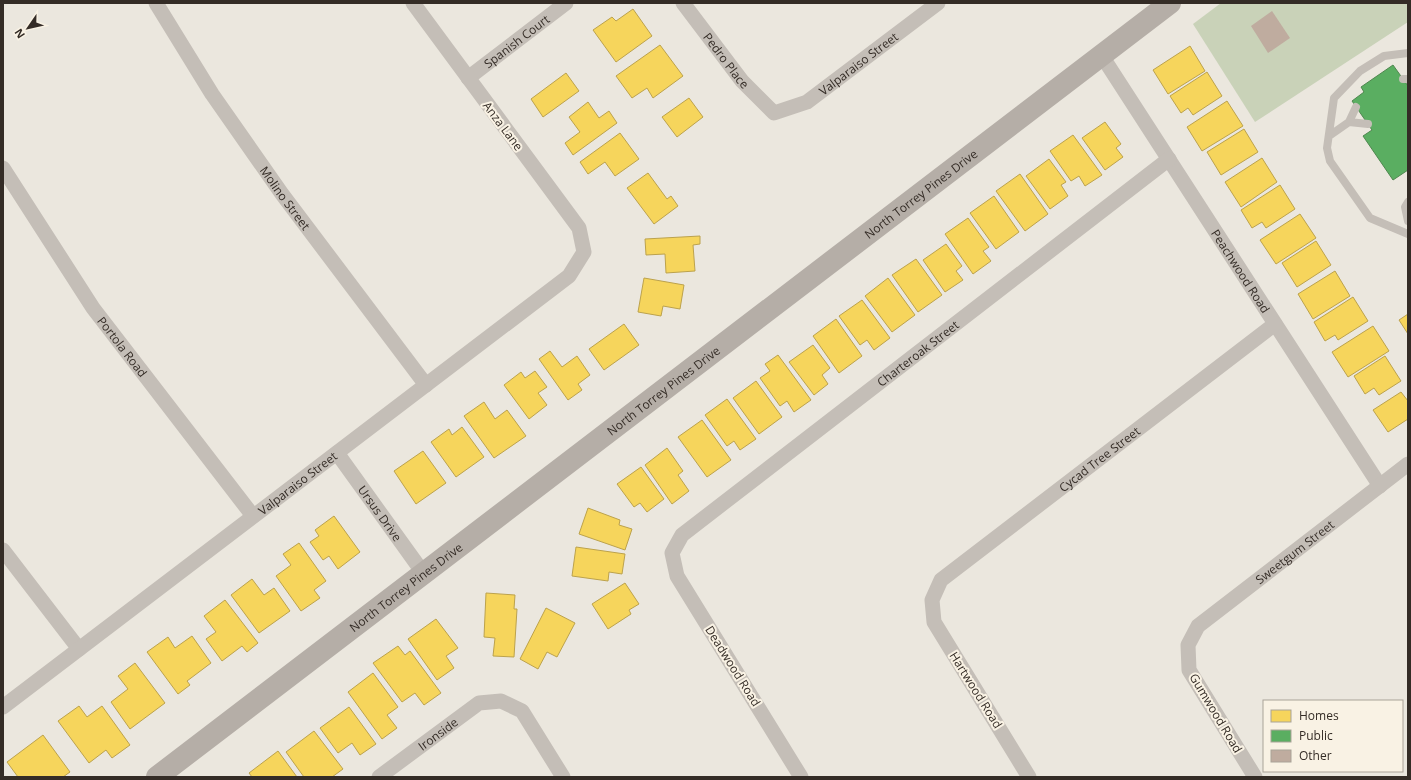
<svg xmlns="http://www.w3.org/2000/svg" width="1411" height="780" font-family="'Open Sans',sans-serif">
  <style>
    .green { fill: #c9d2b8 }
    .homes { fill: #f6d55c; stroke: #bca24c }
    .public { fill: #5aae61; stroke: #4f874f }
    .building { fill: #bfac9f }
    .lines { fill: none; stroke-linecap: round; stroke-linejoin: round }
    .service { stroke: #c4beb7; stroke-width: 8 }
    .minor { stroke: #c4beb7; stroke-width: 15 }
    .secondary { stroke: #b5aea7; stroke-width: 22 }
    .labels { text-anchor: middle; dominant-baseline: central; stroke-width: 4; stroke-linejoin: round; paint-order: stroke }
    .street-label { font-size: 12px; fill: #342c26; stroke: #f9f2e4 }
  </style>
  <rect width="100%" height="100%" fill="#ebe7de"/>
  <path class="green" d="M1221 3H1408V22L1255 122 1193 24Z"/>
  <path class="homes" d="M633 9 652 36 616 62 593 30 612 17 616 21Z
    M660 45 683 76 653 98 647 88 632 98 616 76Z
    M1190 46 1205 71 1168 94 1153 70Z
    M1207 72 1222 96 1193 115 1188 108 1181 113 1170 96Z
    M566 73 579 91 543 117 531 99Z
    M689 98 703 117 677 137 662 117Z
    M1227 101 1243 126 1202 151 1187 127Z
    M588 102 599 118 609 111 617 123 573 155 565 143 580 132 569 117Z
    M1105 122 1121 144 1116 148 1123 157 1105 170 1082 138Z
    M1244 129 1258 152 1221 175 1207 152Z
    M620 133 639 159 615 176 605 162 588 174 580 162Z
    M1073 135 1102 175 1085 186 1079 176 1071 181 1050 151Z
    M1262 158 1277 182 1241 207 1225 182Z
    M1049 159 1066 182 1061 185 1068 196 1050 209 1026 176Z
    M648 173 667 199 671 196 678 206 654 224 627 188Z
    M1020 174 1048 214 1025 231 996 191Z
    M1280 185 1295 209 1266 228 1262 222 1252 228 1241 210Z
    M994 196 1019 232 996 249 970 213Z
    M1300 214 1316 238 1276 264 1260 240Z
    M968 218 989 247 983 251 991 261 973 274 945 234Z
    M700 236V244L693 245 695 271 666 273 665 254 646 255 645 239Z
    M1316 241 1331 265 1297 287 1282 263Z
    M946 244 962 266 956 271 963 280 945 292 923 260Z
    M916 259 942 295 918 312 892 275Z
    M1335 271 1350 296 1313 319 1298 294Z
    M644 278 684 285 680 309 663 306 661 316 638 312Z
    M888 278 915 315 892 332 865 296Z
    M1353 297 1368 321 1338 340 1335 335 1325 341 1314 322Z
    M862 300 890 338 874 350 867 340 860 345 839 316Z
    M1408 314V334L1399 320Z
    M836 319 862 356 839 373 813 336Z
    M624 324 639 345 604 370 589 349Z
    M1373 326 1389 351 1348 377 1332 352Z
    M813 345 830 368 822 375 828 384 814 395 789 362Z
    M550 351 562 367 577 356 590 375 578 384 582 390 568 400 539 359Z
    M778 355 811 400 794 412 787 401 780 406 760 378 770 371 765 364Z
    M1385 356 1401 381 1379 395 1374 388 1365 394 1354 376Z
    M535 371 547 387 538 393 547 405 529 419 504 385 521 372 525 378Z
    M756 381 782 417 759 434 733 398Z
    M1401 392 1408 401V419L1388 432 1373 410Z
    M727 399 756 439 740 450 734 441 727 446 705 415Z
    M484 402 495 419 507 410 526 436 494 458 464 416Z
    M702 420 731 460 707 477 678 437Z
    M462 427 484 457 456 477 431 442 449 429 452 435Z
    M667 448 683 471 678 475 689 491 672 504 645 465Z
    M423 451 446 483 416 504 394 471Z
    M641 467 664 499 647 512 640 503 634 507 617 484Z
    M588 508 620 520 619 525 632 529 625 550 579 534Z
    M334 516 360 552 338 569 329 556 323 560 310 542 319 536 315 530Z
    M299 543 326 581 314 590 320 598 301 611 276 576 291 565 283 554Z
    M576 547 625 554 622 574 609 572 608 581 572 576Z
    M252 579 264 595 274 588 290 611 259 633 231 595Z
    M625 583 639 604 629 610 631 614 608 629 592 604Z
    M486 593 515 595 514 609H517L514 657 493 656 495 638 484 637Z
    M225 600 258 643 247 652 242 646 222 661 206 639 216 632 204 616Z
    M546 608 575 623 557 657 547 652 538 669 520 659Z
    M436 619 458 648 446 656 454 668 437 680 408 639Z
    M192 636 211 663 187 681 190 685 178 694 147 652 168 637 175 648Z
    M398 646 405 655 410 651 441 693 424 705 415 693 402 702 373 663Z
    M135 663 165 703 130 729 111 702 128 689 118 676Z
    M373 673 398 707 387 715 397 728 382 739 348 692Z
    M79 706 87 717 102 706 130 745 112 758 106 750 89 763 58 721Z
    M349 707 376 744 360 755 352 743 338 753 320 728Z
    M314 731 343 769 332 777H304L286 752Z
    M43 735 70 772 63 777H18L7 762Z
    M278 751 297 777H252L249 773Z"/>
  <path class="public" d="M1393 65 1408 86V170L1393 180 1363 136 1372 130 1352 101 1364 92 1361 87Z"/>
  <path class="building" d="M1272 11 1290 38 1268 53 1251 26Z"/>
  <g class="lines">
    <path class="service" d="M1408 53 1384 56 1360 71 1334 98 1327 148 1330 161 1370 218 1408 234
      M1403 79H1408
      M1349 122 1356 107
      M1329 136 1349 122 1368 124
      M1408 202 1405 207 1408 221"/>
    <g class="minor">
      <path id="s1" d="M156 3 212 94 282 194 426 385"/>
      <path id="s2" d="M683 3 742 81 774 113 807 102 938 3"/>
      <path id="s3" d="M1102 56 1380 486"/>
      <path id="s4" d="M468 78 566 3"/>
      <path id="s5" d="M3 168 93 308 253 516"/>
      <path id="s6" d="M337 453 424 574"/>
      <path d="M3 550 79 649"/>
      <path id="s7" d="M3 707 569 276 584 252 579 228 413 3"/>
      <path id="s8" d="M379 777 479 703 501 701 522 711 563 777"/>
      <path id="s9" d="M801 777 677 576 672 553 682 535 1169 159"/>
      <path id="s10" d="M1029 777 934 622 932 600 941 580 1275 324"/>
      <path id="s11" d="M1255 777 1189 670 1188 645 1198 626 1408 464"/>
    </g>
    <path class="secondary" id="s12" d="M157 777 1170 3"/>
  </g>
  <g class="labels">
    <g class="street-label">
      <text stroke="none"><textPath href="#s4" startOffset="61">Spanish Court</textPath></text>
      <text stroke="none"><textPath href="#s2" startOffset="72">Pedro Place</textPath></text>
      <text stroke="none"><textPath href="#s2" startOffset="242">Valparaiso Street</textPath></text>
      <text transform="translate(503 126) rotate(53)">Anza Lane</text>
      <text stroke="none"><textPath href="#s12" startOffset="961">North Torrey Pines Drive</textPath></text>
      <text stroke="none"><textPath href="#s1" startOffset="234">Molino Street</textPath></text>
      <text stroke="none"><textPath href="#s3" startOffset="256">Peachwood Road</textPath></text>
      <text stroke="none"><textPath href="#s5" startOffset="215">Portola Road</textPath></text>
      <text stroke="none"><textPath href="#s9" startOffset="578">Charteroak Street</textPath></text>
      <text stroke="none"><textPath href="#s12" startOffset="637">North Torrey Pines Drive</textPath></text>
      <text stroke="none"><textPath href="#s10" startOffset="425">Cycad Tree Street</textPath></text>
      <text stroke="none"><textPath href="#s7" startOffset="370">Valparaiso Street</textPath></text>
      <text stroke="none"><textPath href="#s6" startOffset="74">Ursus Drive</textPath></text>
      <text stroke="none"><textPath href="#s11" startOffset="294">Sweetgum Street</textPath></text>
      <text stroke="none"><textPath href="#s12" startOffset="313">North Torrey Pines Drive</textPath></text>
      <text transform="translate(733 666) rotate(58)">Deadwood Road</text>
      <text transform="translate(976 690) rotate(58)">Hartwood Road</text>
      <text transform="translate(1216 713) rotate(59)">Gumwood Road</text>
      <text stroke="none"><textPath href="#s8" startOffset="73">Ironside</textPath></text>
    </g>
  </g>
  <rect width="1411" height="780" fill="none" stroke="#342c26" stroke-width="8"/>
  <rect x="1263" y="700" width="140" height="72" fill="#f9f2e4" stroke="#aaa398"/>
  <rect x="1271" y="710" width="20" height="12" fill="#f6d55c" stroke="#aaa398"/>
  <text x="1299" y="720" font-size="12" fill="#342c26">Homes</text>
  <rect x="1271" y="730" width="20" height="12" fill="#5aae61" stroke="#aaa398"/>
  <text x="1299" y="740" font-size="12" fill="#342c26">Public</text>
  <rect x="1271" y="750" width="20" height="12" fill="#bfac9f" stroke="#aaa398"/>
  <text x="1299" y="760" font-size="12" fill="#342c26">Other</text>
  <g transform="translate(28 28) rotate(236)" stroke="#f9f2e4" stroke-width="3" paint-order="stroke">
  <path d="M0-3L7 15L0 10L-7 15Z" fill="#342c26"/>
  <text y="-6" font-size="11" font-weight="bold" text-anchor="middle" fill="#342c26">N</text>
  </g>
</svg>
